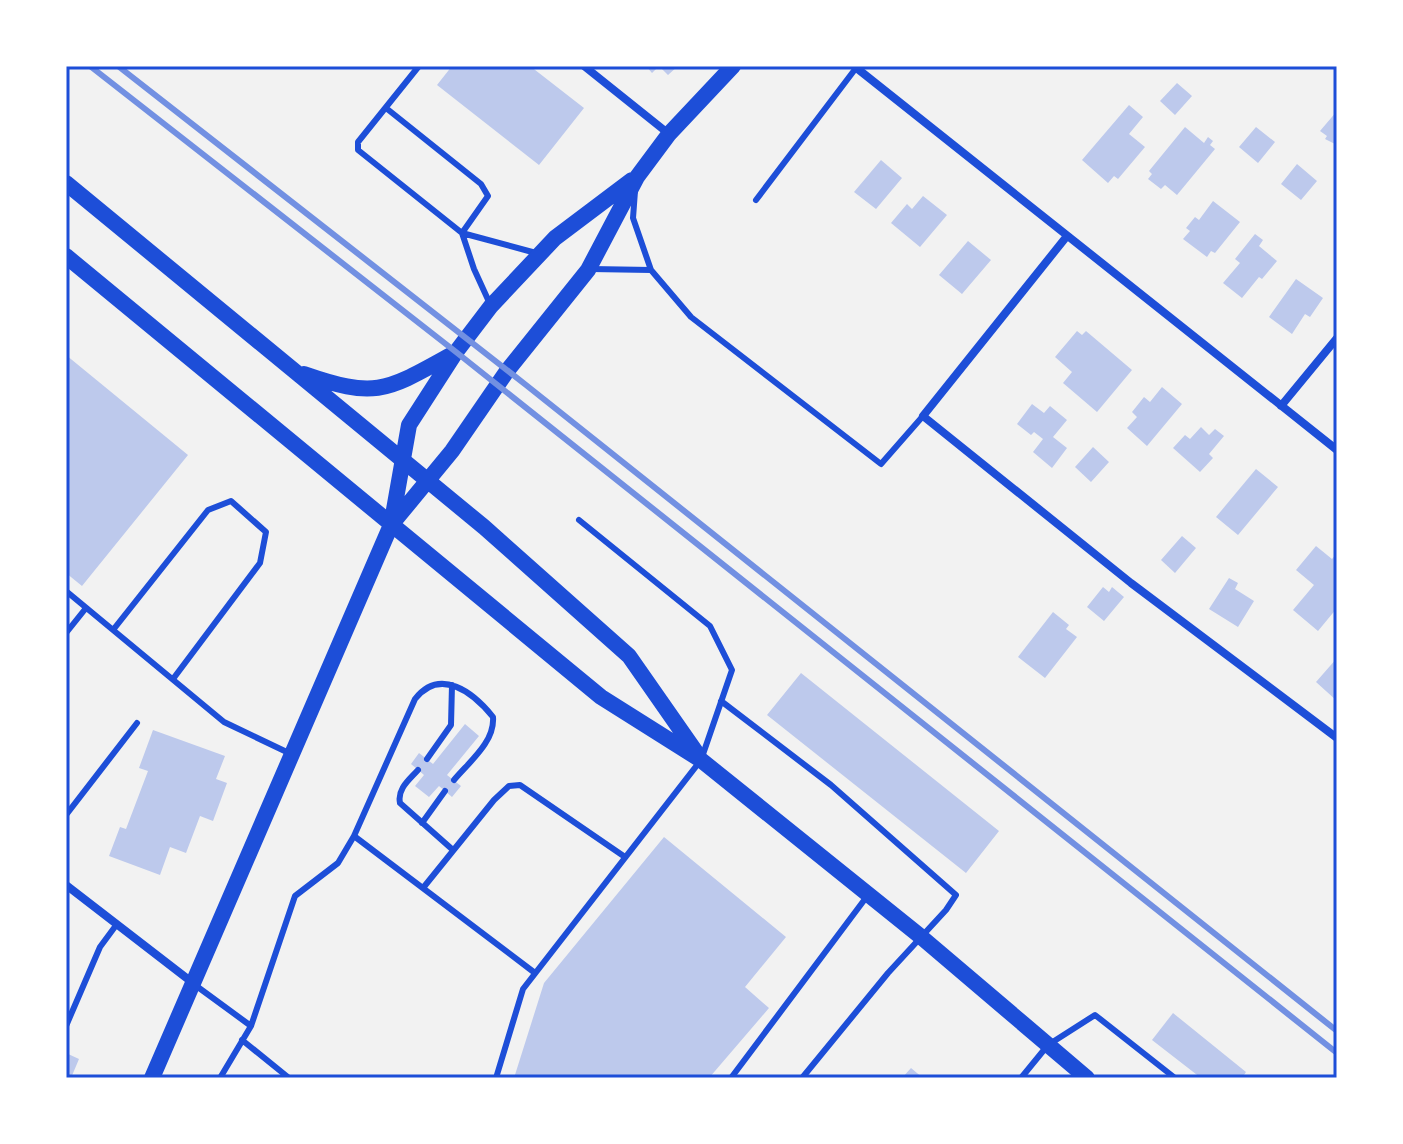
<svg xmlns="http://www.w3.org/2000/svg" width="1403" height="1144" font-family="'Space Grotesk',sans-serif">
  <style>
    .building { fill: #bdc9ec }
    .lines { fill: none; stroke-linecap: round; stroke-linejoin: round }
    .service { stroke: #1d4ed8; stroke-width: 6 }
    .minor { stroke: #1d4ed8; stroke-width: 8 }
    .secondary { stroke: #1d4ed8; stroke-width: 16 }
    .rail { stroke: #7290e2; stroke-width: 6 }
    .neatline { fill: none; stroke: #1d4ed8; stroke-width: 3 }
  </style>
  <rect width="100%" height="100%" fill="#f2f2f2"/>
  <path class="building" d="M452 66H530L584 108 539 165 437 85Z
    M646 66H678L668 75 659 66 652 73Z
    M1177 83 1192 96 1175 115 1160 101Z
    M1129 105 1143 117 1129 134 1145 147 1118 179 1114 176 1108 183 1082 160Z
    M1337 111V145L1325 139 1327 136 1320 131Z
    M1185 127 1204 143 1208 137 1213 141 1210 145 1215 149 1177 195 1165 185 1161 189 1148 179 1152 174 1149 171Z
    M1256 127 1275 142 1258 163 1239 147Z
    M881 160 902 178 876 209 854 192Z
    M1297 164 1317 181 1301 200 1281 184Z
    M923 196 947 215 920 247 891 223 907 204 912 209Z
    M1213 201 1240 222 1215 253 1211 251 1207 257 1183 239 1190 231 1186 228 1195 217 1199 220Z
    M1255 234 1263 240 1259 246 1277 261 1262 279 1259 277 1242 298 1223 283 1240 263 1235 259Z
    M968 241 991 260 962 294 939 275Z
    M1296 279 1323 298 1310 317 1305 314 1292 334 1269 317Z
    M1077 331 1082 335 1086 331 1132 370 1097 412 1063 383 1072 372 1055 357Z
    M66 355 188 455 82 586 66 573Z
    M1162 387 1182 404 1147 446 1127 428 1137 417 1132 412 1144 397 1150 402Z
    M1032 404 1044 413 1050 406 1067 420 1053 437 1067 448 1052 468 1033 452 1043 439 1034 432 1031 435 1017 424Z
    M1201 427 1209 435 1215 429 1224 436 1209 454 1213 458 1200 472 1173 448 1185 435 1190 439Z
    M1093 447 1109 462 1091 482 1075 467Z
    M1256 469 1278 487 1238 535 1216 517Z
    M1182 536 1196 548 1175 573 1161 560Z
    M1316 546 1332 559 1337 553V594L1334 598 1337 600V608L1318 631 1293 610 1314 585 1296 570Z
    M1229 578 1238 583 1235 589 1254 601 1238 627 1209 609Z
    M1103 587 1109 592 1112 587 1124 597 1104 621 1087 607Z
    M1053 612 1069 625 1066 629 1077 637 1045 678 1018 657Z
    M1337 658V701L1316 682Z
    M801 673 999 831 966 873 767 715Z
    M465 724 479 736 447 775 461 786 452 797 439 786 429 797 415 786 424 775 411 764 419 753 433 764Z
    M153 730 225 756 216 779 227 783 213 821 200 816 186 853 170 847 160 875 109 856 120 827 126 829 148 771 139 768Z
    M664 837 786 937 745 987 769 1008 709 1078H514L544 983Z
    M1173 1013 1246 1072 1242 1078H1201L1152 1040Z
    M66 1053 79 1059 71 1078H66Z
    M911 1068 923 1078H902Z"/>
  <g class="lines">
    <path class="service" d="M419 66 358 142V150L462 233 536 253
      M386 108 481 184 488 196 462 233
      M635 191 633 218 651 270 691 317 881 464 923 416
      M756 200 856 68
      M462 233 474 269 490 304
      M591 269 651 270
      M66 591 224 722 291 754
      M113 630 208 510 231 501 266 532 260 563 173 679
      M66 633 86 608
      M721 701 831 785 956 895 946 910 888 973 802 1078
      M427 759 451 725 452 685
      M418 770C409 780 397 789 400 803L453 850
      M66 815 137 723
      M422 823 445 791
      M354 836 415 699C440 667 473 692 493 717 495 742 469 762 454 780
      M423 888 494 800 509 786 520 785 625 857
      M195 985 251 1026
      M66 1026 100 947 117 924
      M242 1040 289 1078
      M220 1078 251 1026 295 896 338 863 354 836 535 973
      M496 1078 523 989 701 760 732 670 710 626 579 520
      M731 1078 868 895
      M1021 1078 1048 1045 1095 1015 1175 1078"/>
    <path class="minor" d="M584 66 669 134
      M854 66 1337 450
      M1067 236 923 416 1131 583 1337 738
      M1281 406 1337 338
      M66 885 193 983"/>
    <path class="secondary" d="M66 183 484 527 629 656 696 752
      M66 256 601 697 701 760 920 936 1087 1078
      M304 374C376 399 386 391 451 355
      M392 521 409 425 456 352 491 306 555 238 632 180
      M152 1078 391 525 452 451 507 371 588 270 637 177 669 134 733 66"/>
    <path class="rail" d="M90 66 456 352 1337 1053
      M118 66 526 385 1337 1031"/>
  </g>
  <rect width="1403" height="1144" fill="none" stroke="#ffffff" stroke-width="136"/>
  <rect x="68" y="68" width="1267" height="1008" class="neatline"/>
</svg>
